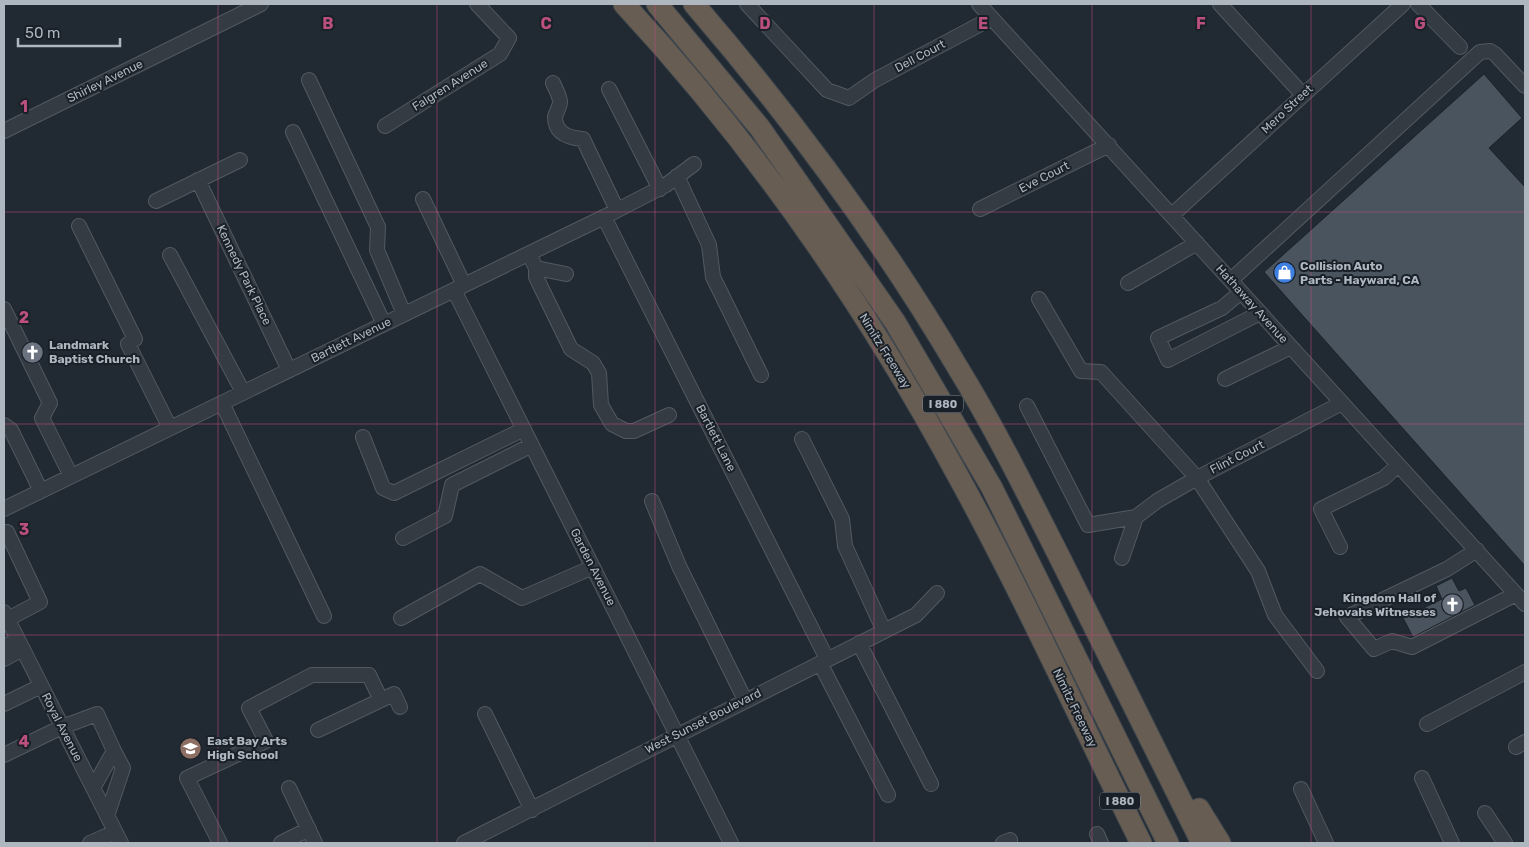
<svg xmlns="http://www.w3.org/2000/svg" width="1529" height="847" font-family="Rubik,sans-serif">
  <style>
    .building { fill: #49545e; stroke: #1b222a }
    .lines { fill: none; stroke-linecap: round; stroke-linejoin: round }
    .minor-casing { stroke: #515961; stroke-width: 16 }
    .highway-casing { stroke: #3e464e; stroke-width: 23 }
    .minor { stroke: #343b43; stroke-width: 14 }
    .highway { stroke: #685d52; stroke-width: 21 }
    .grid { fill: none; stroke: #bb4f7e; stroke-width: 1; stroke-opacity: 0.55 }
    .labels { text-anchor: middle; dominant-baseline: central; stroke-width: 4; stroke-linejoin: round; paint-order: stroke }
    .shield { fill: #192028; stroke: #818992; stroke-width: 1 }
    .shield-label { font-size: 11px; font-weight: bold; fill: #aeb6c0 }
    .street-label { font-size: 12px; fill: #aeb6c0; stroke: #192028 }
    .poi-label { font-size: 12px; font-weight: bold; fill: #aeb6c0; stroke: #192028; text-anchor: start }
    .grid-label { font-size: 16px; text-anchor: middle; font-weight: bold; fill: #bb4f7e; stroke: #192028; stroke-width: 4; stroke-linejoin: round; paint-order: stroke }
  </style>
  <rect width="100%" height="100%" fill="#212a32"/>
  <path class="building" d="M1484 74 1522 118 1489 148 1525 187V566L1264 272Z
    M1452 578 1459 591 1466 588 1475 605 1413 637 1403 618 1442 599 1436 586Z"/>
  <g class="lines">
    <defs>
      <path id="minor" d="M747 4 827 90 849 98 875 80 992 18
        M979 4 1525 604
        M1220 4 1303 95
        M1418 4 1460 47
        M309 80 378 227 377 250 404 314
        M553 83C555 88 560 96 560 102 560 107 556 112 555 117 555 134 570 138 583 139L617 210
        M609 89 660 189
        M385 126 500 54 509 38 477 4
        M4 131 261 4
        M293 132 384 324
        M677 176 709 245 713 277 761 375
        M198 180 289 370
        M423 199 464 285
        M156 201 240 160
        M980 209 1109 145
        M1172 215 1403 4
        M604 217 827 659
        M79 226 135 339 128 344 170 428
        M529 254 536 268V277L571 349 593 363 599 373 601 405 612 424 626 431H634L669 415
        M170 255 243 392
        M536 268 566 274
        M1231 280 1480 52 1490 51 1495 54 1525 86
        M1128 283 1197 243
        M454 290 731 843
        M1241 292 1222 308 1158 338 1168 360 1260 313
        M1039 299 1081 371 1101 372 1197 478 1258 571 1275 615 1317 671
        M4 309 50 403 42 418 71 476
        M1225 379 1291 347
        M222 403 324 616
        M1027 406 1088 525 1136 517 1157 501 1197 478 1342 403
        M4 425 11 430 41 491
        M363 437 383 488 394 493 524 429
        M802 439 842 519 845 546 884 631
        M652 501 679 566 745 700
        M4 509 604 217 666 185 694 164
        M7 532 40 602 8 619
        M403 538 445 516 452 485 532 445
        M1340 547 1321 509 1384 478 1398 465
        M1477 550 1447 569 1347 617 1374 649 1392 641 1412 647 1516 594
        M1122 558 1136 517
        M4 612 121 843
        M401 618 480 574 522 598 593 567
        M859 643 931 784
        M4 647 18 640
        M4 659 23 649
        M820 663 888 795
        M381 700 394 694 400 707
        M4 704 41 686
        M485 714 532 810
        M1427 724 1525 672
        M1516 747 1525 742
        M4 755 62 727 97 714 114 751 93 788
        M1422 778 1452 843
        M289 788 315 843
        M1301 789 1326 843
        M1485 813 1505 843
        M107 816 123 768 114 751
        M1097 834 1101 843
        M90 843 115 832
        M220 843 187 778 266 741 249 708 312 675H369L381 700 318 730
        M281 843 309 829
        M464 843 916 615 937 593
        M1003 843 1010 840"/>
      <path id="highway" d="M624 4C754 144 866 306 957 474 1023 594 1080 720 1141 843
        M657 4 760 128 895 322 992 488 1168 843
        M694 4C792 118 882 239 958 368 996 430 1028 495 1061 560 1108 654 1155 749 1202 843
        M1199 809 1220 843"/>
    </defs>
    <use href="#minor" class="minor-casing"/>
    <use href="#highway" class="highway-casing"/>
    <use href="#minor" class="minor"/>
    <use href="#highway" class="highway"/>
  </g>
  <path class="grid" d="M218 4V843M437 4V843M655 4V843M874 4V843M1092 4V843M1311 4V843M4 212H1525M4 424H1525M4 635H1525"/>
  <defs>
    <symbol id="shop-disc" viewBox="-11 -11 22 22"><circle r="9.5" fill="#3f7fe0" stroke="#192028"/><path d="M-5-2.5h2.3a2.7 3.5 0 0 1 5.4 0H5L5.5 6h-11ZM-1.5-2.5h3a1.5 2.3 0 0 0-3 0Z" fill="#fff"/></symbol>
    <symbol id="church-disc" viewBox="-11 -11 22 22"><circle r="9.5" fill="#6b7280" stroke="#192028"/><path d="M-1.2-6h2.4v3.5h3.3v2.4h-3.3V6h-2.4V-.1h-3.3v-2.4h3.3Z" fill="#fff"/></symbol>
    <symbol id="school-disc" viewBox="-11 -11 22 22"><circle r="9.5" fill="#8d6e63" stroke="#192028"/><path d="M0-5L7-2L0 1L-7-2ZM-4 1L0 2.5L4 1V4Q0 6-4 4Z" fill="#fff"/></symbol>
  </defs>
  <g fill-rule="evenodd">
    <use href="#shop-disc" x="1272" y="260" width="25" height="25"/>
    <use href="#church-disc" x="20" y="340" width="25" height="25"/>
    <use href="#church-disc" x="1440" y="592" width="25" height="25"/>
    <use href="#school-disc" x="178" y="736" width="25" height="25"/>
  </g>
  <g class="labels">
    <g class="shield">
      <rect x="923" y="395.5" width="40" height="17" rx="4"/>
      <rect x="1100" y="792.5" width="40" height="17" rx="4"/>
    </g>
    <g class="shield-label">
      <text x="943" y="404">I 880</text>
      <text x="1120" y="801">I 880</text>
    </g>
    <g class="street-label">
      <text transform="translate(920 56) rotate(-28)">Dell Court</text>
      <text transform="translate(105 81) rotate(-26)">Shirley Avenue</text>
      <text transform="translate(450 85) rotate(-32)">Falgren Avenue</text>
      <text transform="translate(1287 109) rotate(-43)">Mero Street</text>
      <text transform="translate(1044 177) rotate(-27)">Eve Court</text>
      <text transform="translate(244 275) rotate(64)">Kennedy Park Place</text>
      <text transform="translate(1252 304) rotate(48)">Hathaway Avenue</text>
      <text transform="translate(351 340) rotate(-26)">Bartlett Avenue</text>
      <text transform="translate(885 351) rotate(58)">Nimitz Freeway</text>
      <text transform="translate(716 438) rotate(63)">Bartlett Lane</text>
      <text transform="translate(1237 457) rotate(-27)">Flint Court</text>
      <text transform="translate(593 567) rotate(63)">Garden Avenue</text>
      <text transform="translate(1075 708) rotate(64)">Nimitz Freeway</text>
      <text transform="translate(703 721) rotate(-27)">West Sunset Boulevard</text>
      <text transform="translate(62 727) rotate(63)">Royal Avenue</text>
    </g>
    <g class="poi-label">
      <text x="1300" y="266">Collision Auto<tspan x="1300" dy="14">Parts - Hayward, CA</tspan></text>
      <text x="49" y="345">Landmark<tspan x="49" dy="14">Baptist Church</tspan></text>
      <text x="1436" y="598" text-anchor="end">Kingdom Hall of<tspan x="1436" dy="14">Jehovahs Witnesses</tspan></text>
      <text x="207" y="741">East Bay Arts<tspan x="207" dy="14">High School</tspan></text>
    </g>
  </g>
  <g class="grid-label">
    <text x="328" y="29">B</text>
    <text x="546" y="29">C</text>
    <text x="765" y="29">D</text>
    <text x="983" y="29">E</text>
    <text x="1201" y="29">F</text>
    <text x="1420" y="29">G</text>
    <text x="24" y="112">1</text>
    <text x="24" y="323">2</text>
    <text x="24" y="535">3</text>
    <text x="24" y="747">4</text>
  </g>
  <rect width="1529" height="847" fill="none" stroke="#aeb6c0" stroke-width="10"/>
  <path d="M18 38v8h102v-8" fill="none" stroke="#aeb6c0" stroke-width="2.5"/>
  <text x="25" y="38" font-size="15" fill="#aeb6c0" stroke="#192028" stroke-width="4" paint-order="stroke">50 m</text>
</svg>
